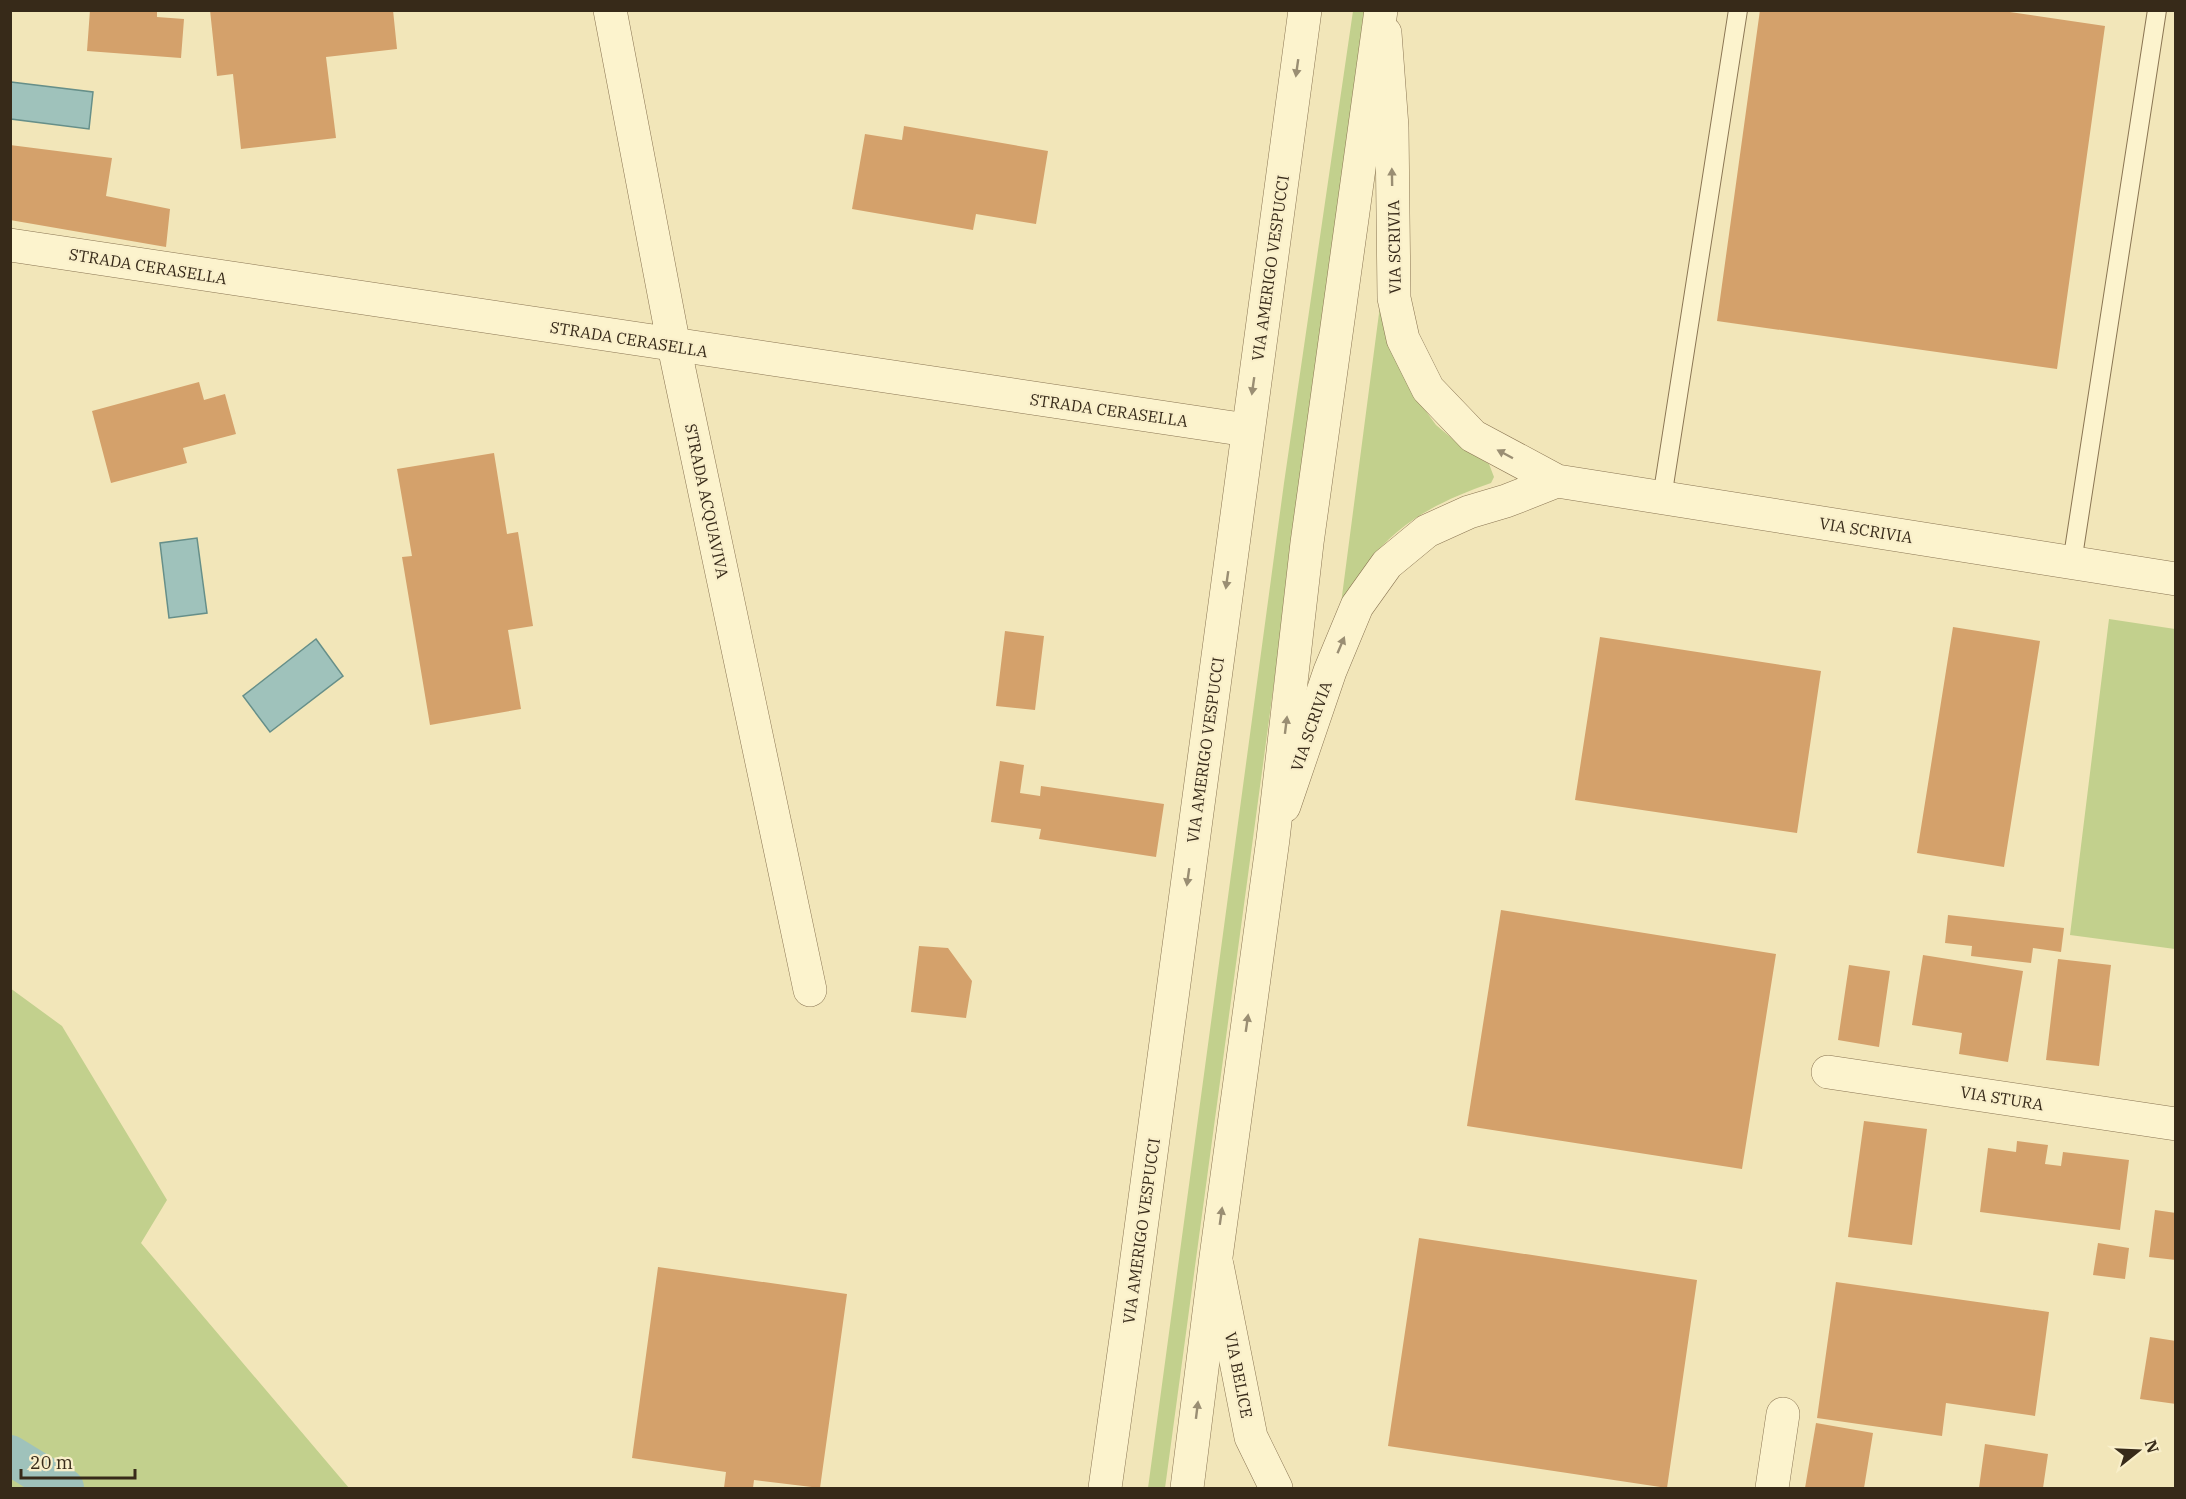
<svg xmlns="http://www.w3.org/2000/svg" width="2186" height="1499" font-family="'IBM Plex Serif',serif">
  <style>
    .green { fill: #c2d08d }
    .water { fill: #9fc2bb; stroke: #668f89; stroke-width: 1.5 }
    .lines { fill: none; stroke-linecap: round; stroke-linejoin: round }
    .canal { stroke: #9fc2bb; stroke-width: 40 }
    .building { fill: #d4a16b }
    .service-casing { stroke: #8a7553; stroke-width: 20 }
    .minor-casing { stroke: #8a7553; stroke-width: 34 }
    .tertiary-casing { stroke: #8a7553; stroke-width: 34 }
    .service { stroke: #fcf3cd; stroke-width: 18 }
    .minor { stroke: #fcf3cd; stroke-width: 33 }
    .tertiary { stroke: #fcf3cd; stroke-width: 33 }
    .oneway { fill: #9a8e73 }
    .labels { text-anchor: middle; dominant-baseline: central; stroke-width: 4.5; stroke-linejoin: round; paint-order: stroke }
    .street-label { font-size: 16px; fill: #372a19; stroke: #f9efca }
  </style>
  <rect width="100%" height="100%" fill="#f2e6b9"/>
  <path class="green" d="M1353 11H1365L1165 1488H1148L1284 483Z
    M1381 298 1391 343 1409 388 1436 425 1467 451 1489 464 1494 477 1491 483C1440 501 1399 521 1366 565 1355 581 1348 602 1339 619Z
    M2109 619 2175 629V949L2070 935Z
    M10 988 62 1026 167 1200 141 1243 349 1488H11Z"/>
  <path class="water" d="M11 82 93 92 89 129 11 119Z
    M197 538 207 613 169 618 160 543Z
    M316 639 343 676 270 732 243 696Z"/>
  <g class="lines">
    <path class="canal" d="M10 1455 64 1488"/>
  </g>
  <path class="building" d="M90 10H157V17L184 19 181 58 87 51Z
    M210 10H393L397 49 326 57 336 138 241 149 233 74 217 76Z
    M1760 10H1996L2105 26 2057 369 1717 321Z
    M904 126 1048 151 1036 224 976 214 973 230 852 209 865 134 902 140Z
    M10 145 112 158 106 196 170 209 166 247 10 220Z
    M199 382 204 400 225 394 236 434 183 448 187 463 111 483 92 411Z
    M494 453 507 534 518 532 533 626 508 630 521 709 430 725 402 557 412 556 397 469Z
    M1953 627 2040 641 2004 867 1917 853Z
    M1005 631 1044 636 1035 710 996 706Z
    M1600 637 1821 671 1797 833 1575 800Z
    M1000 761 1024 765 1020 793 1040 796 1041 786 1164 804 1156 857 1039 839 1041 829 991 822Z
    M1501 910 1776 954 1742 1169 1467 1126Z
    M1948 915 2064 928 2061 952 2033 948 2031 963 1971 956 1972 946 1945 943Z
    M919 946 948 948 972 981 966 1018 911 1012Z
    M1923 955 2023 971 2008 1062 1959 1054 1962 1033 1912 1025Z
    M2058 959 2111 965 2099 1066 2046 1060Z
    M1849 965 1890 971 1879 1047 1838 1040Z
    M1864 1121 1927 1129 1912 1245 1848 1237Z
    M2017 1141 2048 1145 2045 1164 2061 1166 2063 1152 2129 1160 2120 1230 1980 1212 1988 1148 2016 1152Z
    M2155 1210 2176 1213V1260L2149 1257Z
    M1419 1238 1697 1280 1667 1488 1388 1446Z
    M2098 1243 2129 1248 2125 1279 2093 1275Z
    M658 1267 847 1294 820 1488 754 1480 753 1488H724L726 1472 632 1458Z
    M1836 1282 2049 1312 2035 1416 1946 1403 1942 1436 1817 1418Z
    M2150 1337 2176 1341V1404L2140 1399Z
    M1816 1423 1873 1433 1864 1488H1805Z
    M1985 1444 2048 1454 2043 1488H1979Z"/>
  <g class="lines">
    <defs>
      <path id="service" d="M1662 498 1738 10
        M2072 563 2157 10"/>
      <path id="minor" d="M610 10 674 346 810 990
        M1385 33 1392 127 1394 298 1403 339 1428 389 1473 436 1557 481 2176 579
        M10 245 1247 430
        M1284 806 1330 671 1357 606 1387 564 1427 531 1469 512 1506 501 1557 481
        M1828 1072 2176 1124
        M1217 1265 1251 1437 1276 1488
        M1772 1488 1783 1414"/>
      <path id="tertiary" d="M1105 1488C1175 996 1237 503 1305 10
        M1187 1488 1216 1257 1273 839 1307 543 1381 10"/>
    </defs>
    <use href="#service" class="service-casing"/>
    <use href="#minor" class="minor-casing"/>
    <use href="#tertiary" class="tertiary-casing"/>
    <use href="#service" class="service"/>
    <use href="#minor" class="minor"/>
    <use href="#tertiary" class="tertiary"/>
  </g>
  <defs><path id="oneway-solid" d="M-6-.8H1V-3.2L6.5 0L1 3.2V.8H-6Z" transform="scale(1.5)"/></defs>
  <g class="oneway">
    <use href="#oneway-solid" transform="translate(1297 68) rotate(98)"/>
    <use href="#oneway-solid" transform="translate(1392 177) rotate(-91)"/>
    <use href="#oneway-solid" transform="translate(1253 386) rotate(98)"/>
    <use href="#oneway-solid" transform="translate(1505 454) rotate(-152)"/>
    <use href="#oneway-solid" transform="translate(1227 580) rotate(98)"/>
    <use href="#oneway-solid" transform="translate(1341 645) rotate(-67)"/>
    <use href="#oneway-solid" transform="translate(1286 725) rotate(-83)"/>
    <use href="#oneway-solid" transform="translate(1188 877) rotate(98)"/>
    <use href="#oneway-solid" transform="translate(1247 1023) rotate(-82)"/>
    <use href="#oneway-solid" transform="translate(1221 1216) rotate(-82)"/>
    <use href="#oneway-solid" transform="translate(1197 1410) rotate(-83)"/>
  </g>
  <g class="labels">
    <g class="street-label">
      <text transform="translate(1394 247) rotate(-91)">VIA SCRIVIA</text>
      <text transform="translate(148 266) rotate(9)">STRADA CERASELLA</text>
      <text transform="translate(1270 268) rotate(-82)">VIA AMERIGO VESPUCCI</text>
      <text transform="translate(629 339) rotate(9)">STRADA CERASELLA</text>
      <text transform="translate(1109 410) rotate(8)">STRADA CERASELLA</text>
      <text transform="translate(707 501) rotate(78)">STRADA ACQUAVIVA</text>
      <text transform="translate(1866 530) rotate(9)">VIA SCRIVIA</text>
      <text transform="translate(1311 726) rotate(-71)">VIA SCRIVIA</text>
      <text transform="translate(1205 750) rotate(-82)">VIA AMERIGO VESPUCCI</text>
      <text transform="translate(2002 1098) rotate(9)">VIA STURA</text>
      <text transform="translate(1141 1231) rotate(-82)">VIA AMERIGO VESPUCCI</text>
      <text transform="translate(1239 1375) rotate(79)">VIA BELICE</text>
    </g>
  </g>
  <rect width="2186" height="1499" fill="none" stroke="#372a19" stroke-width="24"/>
  <g transform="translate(2138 1451) rotate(72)" stroke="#f9efca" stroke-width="4.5" paint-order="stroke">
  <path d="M0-4.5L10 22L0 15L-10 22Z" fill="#372a19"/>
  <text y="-9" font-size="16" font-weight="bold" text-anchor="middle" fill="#372a19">N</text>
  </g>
  <path d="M21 1469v9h114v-9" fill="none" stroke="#372a19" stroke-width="3"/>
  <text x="30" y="1469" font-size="18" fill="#372a19" stroke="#f9efca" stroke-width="4.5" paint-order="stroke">20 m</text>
</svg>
